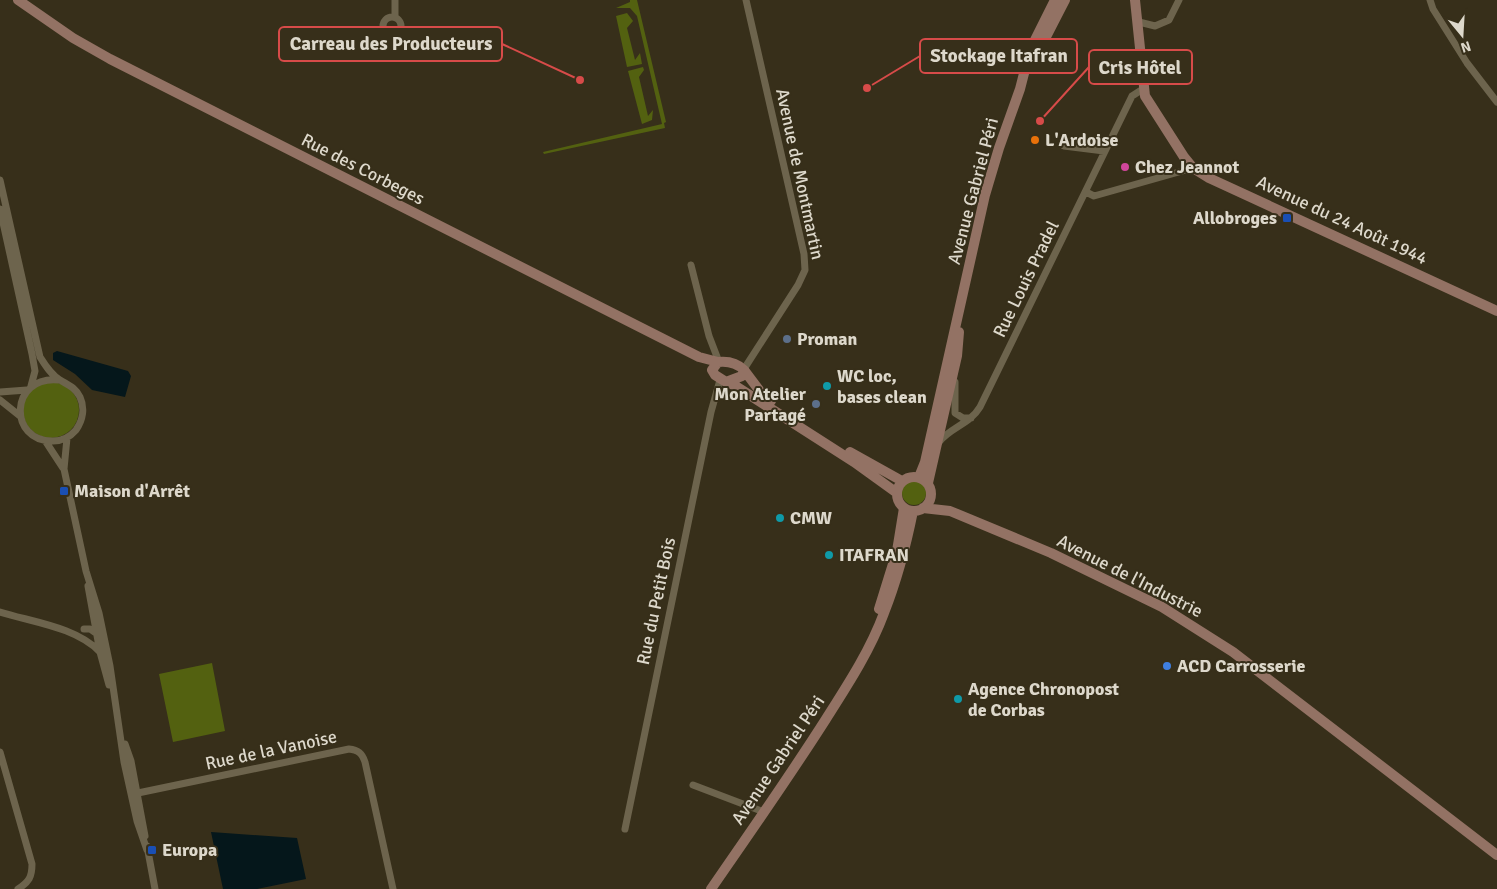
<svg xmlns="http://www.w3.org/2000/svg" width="1497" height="889" font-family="Signika,sans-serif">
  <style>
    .green { fill: #536110 }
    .water { fill: #05171b }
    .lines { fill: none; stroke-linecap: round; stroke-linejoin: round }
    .street { stroke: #6d644d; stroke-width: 7 }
    .secondary { stroke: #937264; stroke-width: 10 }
    .food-dot { fill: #e8710a; stroke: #372f1a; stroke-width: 2 }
    .hotel-dot { fill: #d1479c; stroke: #372f1a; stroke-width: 2 }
    .transit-dot { fill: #1a4fb4; stroke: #372f1a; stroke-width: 2 }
    .service-dot { fill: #5c6f8a; stroke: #372f1a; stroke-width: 2 }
    .culture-dot { fill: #0f9aa8; stroke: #372f1a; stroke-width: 2 }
    .shop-dot { fill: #3f7fe0; stroke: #372f1a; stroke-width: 2 }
    .labels { text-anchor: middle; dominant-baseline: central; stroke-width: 4; stroke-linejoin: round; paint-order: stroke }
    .poi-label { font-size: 18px; font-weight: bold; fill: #ddd8cb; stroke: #372f1a; text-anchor: start }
    .street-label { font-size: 18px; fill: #ddd8cb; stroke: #372f1a }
    .leader { fill: none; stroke: #d74b49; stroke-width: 2 }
    .callout-dot { fill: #d74b49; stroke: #372f1a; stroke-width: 2 }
    .callout { fill: #372f1a; stroke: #d74b49; stroke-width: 2 }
    .callout-label { font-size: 19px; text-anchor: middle; font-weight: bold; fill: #ddd8cb }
  </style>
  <rect width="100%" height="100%" fill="#372f1a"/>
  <path class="green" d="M630 0H637L666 122 664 123 665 128 544 154 543 152 662 124 637 16 630 8H616L630 2Z
    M627 13 633 21 627 28 635 60 640 53 642 64 627 67 616 16Z
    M643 67 644 70 639 77 648 116 653 110 652 120 642 124 628 71Z
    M23 410a28 28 0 1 1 56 0a28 28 0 1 1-56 0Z
    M902 493a12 12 0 1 1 24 0a12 12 0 1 1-24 0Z
    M212 663 225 731 173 742 159 674Z"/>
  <path class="water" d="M57 351 128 371 131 376 125 397 92 390 75 374 53 360V353Z
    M211 832 297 838 306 879 257 889H223Z"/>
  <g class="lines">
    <path class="street" d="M395 0V17
      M1430 0 1433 9 1467 63 1497 102
      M383 26a9 9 0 1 1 18 0a9 9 0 1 1-18 0Z
      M1139 22 1155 26 1169 20 1179 0
      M1064 146 1104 151
      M0 180 40 357C45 365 51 375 60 380 68 385 75 387 80 397 85 408 83 420 76 430 70 437 62 441 53 441 8 442 9 375 59 380
      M1086 192 1094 196 1193 168
      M0 209 32 354 35 371 31 386
      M691 265 709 336 719 362
      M744 369 798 285 805 270 804 254 746 0
      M955 382V413L963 418H971
      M0 392 27 390
      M0 400 20 416
      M67 438 64 469 86 571 99 613 110 666 124 762 137 821 147 850
      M46 442 63 468
      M939 442C951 427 970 424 980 407L1132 96 1143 89
      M88 586 100 652 109 685
      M0 612C32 622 76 627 100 652
      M84 629H90L97 634
      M125 744 131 761 145 836
      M0 752 32 864C32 877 29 882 18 889
      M693 785 764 812
      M138 793 349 749C358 750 362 753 365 762L393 889
      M625 829 711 412 720 380
      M147 846 155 889"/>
    <path class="secondary" d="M18 0 73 38 110 59 699 357 718 362
      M1135 0 1145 96 1184 157 1193 168 1209 178 1497 311
      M1031 66 1065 0
      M718 362C727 361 737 363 744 370L742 376 726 382 715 375 712 370Z
      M744 370 762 394 771 401
      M726 382 734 385 854 462 897 493
      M850 452 902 481
      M897 494a17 17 0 1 1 34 0a17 17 0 1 1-34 0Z
      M919 477 925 462 985 195 999 148 1020 89 1030 50 1055 0
      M928 483 957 356 959 332
      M923 508 950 511 1051 553 1162 607 1233 652 1497 855
      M879 609 897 551 904 508
      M711 889C750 833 789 777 826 719 847 686 870 651 884 613 897 580 906 546 913 511"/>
  </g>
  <circle class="food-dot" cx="1035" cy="140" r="5"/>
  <circle class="hotel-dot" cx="1125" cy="167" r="5"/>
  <g class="transit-dot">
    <rect x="1282" y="213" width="10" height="10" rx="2.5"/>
    <rect x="59" y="486" width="10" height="10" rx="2.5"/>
    <rect x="147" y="845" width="10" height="10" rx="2.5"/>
  </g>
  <g class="service-dot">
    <circle cx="787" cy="339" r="5"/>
    <circle cx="816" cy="404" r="5"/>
  </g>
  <g class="culture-dot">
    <circle cx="827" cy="386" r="5"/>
    <circle cx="780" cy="518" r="5"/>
    <circle cx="829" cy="555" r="5"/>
    <circle cx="958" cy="699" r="5"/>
  </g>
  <circle class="shop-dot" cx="1167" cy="666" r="5"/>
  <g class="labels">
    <g class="poi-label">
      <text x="1045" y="140">L'Ardoise</text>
      <text x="1135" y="167">Chez Jeannot</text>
      <text x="1277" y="218" text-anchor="end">Allobroges</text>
      <text x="797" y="339">Proman</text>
      <text x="837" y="376">WC loc,<tspan x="837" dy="21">bases clean</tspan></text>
      <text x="806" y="394" text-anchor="end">Mon Atelier<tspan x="806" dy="21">Partagé</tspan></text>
      <text x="74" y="491">Maison d'Arrêt</text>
      <text x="790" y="518">CMW</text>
      <text x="839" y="555">ITAFRAN</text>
      <text x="1177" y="666">ACD Carrosserie</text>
      <text x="968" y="689">Agence Chronopost<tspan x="968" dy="21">de Corbas</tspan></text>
      <text x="162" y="850">Europa</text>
    </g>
    <g class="street-label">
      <text transform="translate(363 169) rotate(27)">Rue des Corbeges</text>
      <text transform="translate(800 174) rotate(78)">Avenue de Montmartin</text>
      <text transform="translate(973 191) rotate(-75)">Avenue Gabriel Péri</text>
      <text transform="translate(1342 220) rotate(25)">Avenue du 24 Août 1944</text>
      <text transform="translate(1026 279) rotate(-64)">Rue Louis Pradel</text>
      <text transform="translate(1130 576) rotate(27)">Avenue de l'Industrie</text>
      <text transform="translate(656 601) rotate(-78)">Rue du Petit Bois</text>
      <text transform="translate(271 750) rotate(-12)">Rue de la Vanoise</text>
      <text transform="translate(778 760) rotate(-56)">Avenue Gabriel Péri</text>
    </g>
  </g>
  <path class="leader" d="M580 80L502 44M867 88L920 56M1040 121L1089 67"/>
  <g class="callout-dot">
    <circle cx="580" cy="80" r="5"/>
    <circle cx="867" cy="88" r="5"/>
    <circle cx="1040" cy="121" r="5"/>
  </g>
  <g class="callout">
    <rect x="279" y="27" width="223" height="34" rx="5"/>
    <rect x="920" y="39" width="157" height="34" rx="5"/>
    <rect x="1089" y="50" width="103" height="34" rx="5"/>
  </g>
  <g class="callout-label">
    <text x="391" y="50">Carreau des Producteurs</text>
    <text x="999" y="62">Stockage Itafran</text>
    <text x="1140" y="74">Cris Hôtel</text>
  </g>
  <g transform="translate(1462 35) rotate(162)" stroke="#372f1a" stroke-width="4" paint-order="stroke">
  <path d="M0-4L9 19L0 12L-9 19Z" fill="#ddd8cb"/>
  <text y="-8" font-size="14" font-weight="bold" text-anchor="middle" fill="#ddd8cb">N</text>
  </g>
</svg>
